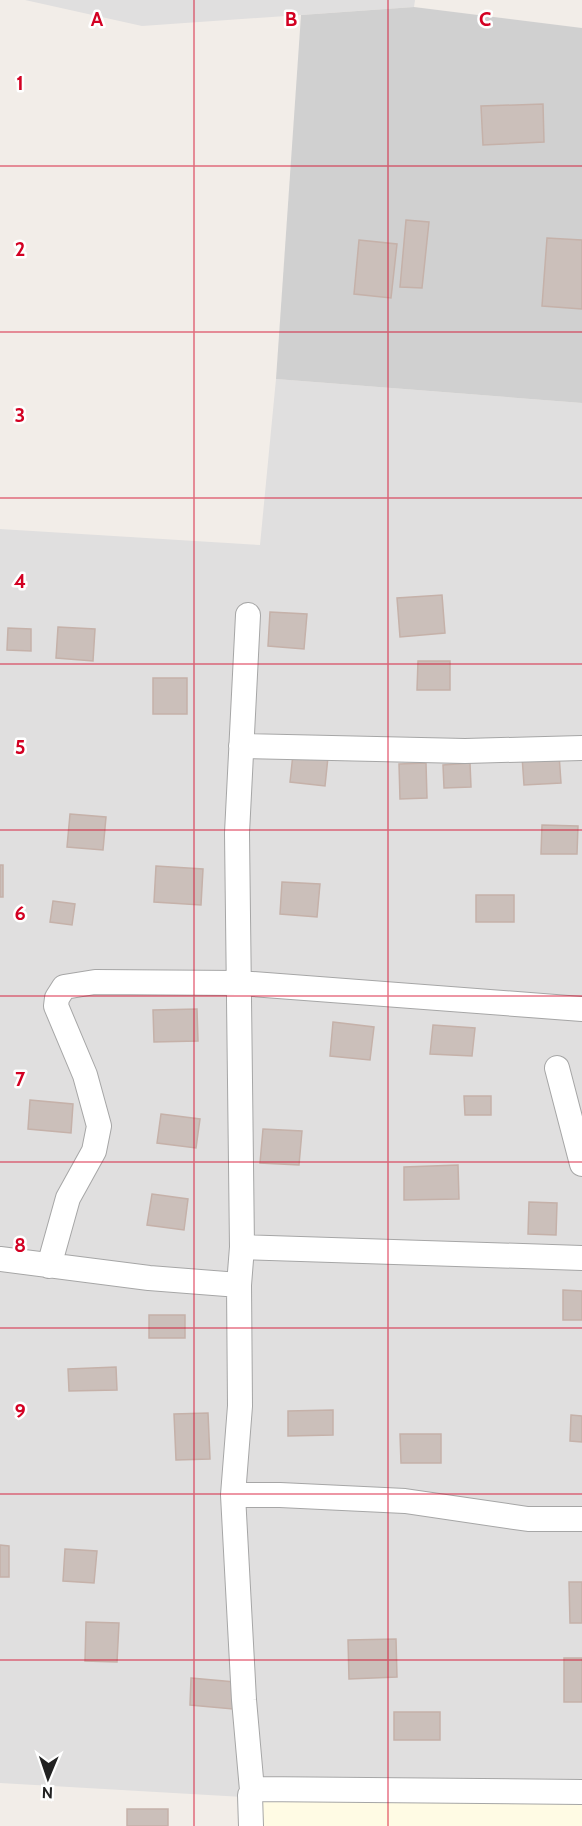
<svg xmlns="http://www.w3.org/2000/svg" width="582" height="1826" font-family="Cabin,sans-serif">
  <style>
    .residential { fill: #e0dfdf }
    .education { fill: #fffbe4 }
    .religious { fill: #d0d0d0 }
    .building { fill: #cbbfba; stroke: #c5b1a9; stroke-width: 1.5 }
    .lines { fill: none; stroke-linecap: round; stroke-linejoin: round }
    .minor-casing { stroke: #a6a6a6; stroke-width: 26 }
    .minor { stroke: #fff; stroke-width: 24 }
    .grid { fill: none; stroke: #d30022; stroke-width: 1.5; stroke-opacity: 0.55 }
    .grid-label { font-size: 20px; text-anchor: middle; font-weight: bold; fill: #d30022; stroke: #fff; stroke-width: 5; stroke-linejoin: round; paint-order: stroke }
  </style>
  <rect width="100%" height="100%" fill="#f2ede8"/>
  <path class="residential" d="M25 0H415L414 7 142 26Z
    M276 379 582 403V1789L261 1798 0 1783V529L260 545Z"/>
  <path class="education" d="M582 1789V1826H260L261 1798Z"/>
  <path class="religious" d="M414 7 582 28V403L276 379 301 15Z"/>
  <path class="building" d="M543 104 544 142 483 145 481 106Z
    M406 220 429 222 422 288 400 287Z
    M547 238 582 240V309L542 306Z
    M359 240 397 244 391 298 354 294Z
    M442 595 445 633 400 637 397 598Z
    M270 612 307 614 304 649 268 646Z
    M58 627 95 629 93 661 56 658Z
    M8 628 31 629V651L7 650Z
    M418 661H450V690H417Z
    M153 678H187V714H153Z
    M293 754 328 757 325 786 290 782Z
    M559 754 561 783 524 785 522 756Z
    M426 763 427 798 400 799 399 764Z
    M470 763 471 787 444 788 443 765Z
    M70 814 106 817 103 850 67 847Z
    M542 825 578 826 577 854H541Z
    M0 865H3V897H0Z
    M156 866 203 869 201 905 154 902Z
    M282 882 320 884 317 917 280 914Z
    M476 895H514V922H476Z
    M53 901 75 904 72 925 50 922Z
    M197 1009 198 1041 154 1042 153 1010Z
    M333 1022 374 1027 370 1060 330 1056Z
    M433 1025 475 1028 472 1056 430 1054Z
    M464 1096H491V1115H465Z
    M30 1100 73 1104 71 1133 28 1129Z
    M161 1114 200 1119 196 1148 157 1143Z
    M263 1129 302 1131 299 1165 260 1163Z
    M458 1165 459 1199 404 1200V1167Z
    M152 1194 188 1199 184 1230 147 1225Z
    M529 1202 557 1203 556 1235 528 1234Z
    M563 1290 582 1291V1320H563Z
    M149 1315H185V1338H149Z
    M116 1367 117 1390 69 1391 68 1369Z
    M333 1410V1435L288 1436V1411Z
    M208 1413 210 1459 176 1460 174 1414Z
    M571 1415 582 1416V1442L570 1441Z
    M400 1434H441V1463H401Z
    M0 1545 9 1546V1577H0Z
    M65 1549 97 1551 94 1583 63 1581Z
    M569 1582H582V1623H570Z
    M86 1622 119 1623 117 1662 85 1661Z
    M396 1639 397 1677 349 1679 348 1640Z
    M564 1658H582V1702H564Z
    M191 1678 235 1682 233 1709 190 1705Z
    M394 1712H440V1740H394Z
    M127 1809H168V1826H127Z"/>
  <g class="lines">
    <defs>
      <path id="minor" d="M241 746 465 751 582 748
        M557 1068 582 1164
        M242 1247 237 833 248 615
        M0 1259 149 1278 239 1285 242 1247 582 1258
        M49 1266 68 1198 94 1151 99 1126 85 1075 56 1006 57 998 64 987 95 982 239 983 582 1009
        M239 1285 240 1406 233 1495 244 1700 252 1790
        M233 1495H280L405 1501 528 1519H582
        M251 1826 250 1795 254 1789 582 1792"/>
    </defs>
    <use href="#minor" class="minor-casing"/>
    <use href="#minor" class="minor"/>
  </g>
  <path class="grid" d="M194 0V1826M388 0V1826M0 166H582M0 332H582M0 498H582M0 664H582M0 830H582M0 996H582M0 1162H582M0 1328H582M0 1494H582M0 1660H582"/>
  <g class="grid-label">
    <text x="97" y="26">A</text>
    <text x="291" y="26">B</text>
    <text x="485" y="26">C</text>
    <text x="20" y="90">1</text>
    <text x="20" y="256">2</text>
    <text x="20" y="422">3</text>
    <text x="20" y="588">4</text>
    <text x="20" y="754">5</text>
    <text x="20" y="920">6</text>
    <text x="20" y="1086">7</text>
    <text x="20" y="1252">8</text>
    <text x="20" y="1418">9</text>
  </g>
  <g transform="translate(48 1778) rotate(182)" stroke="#ffffff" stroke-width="4.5" paint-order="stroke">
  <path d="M0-4.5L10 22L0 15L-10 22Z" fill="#222222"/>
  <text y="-9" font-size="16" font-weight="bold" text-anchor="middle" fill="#222222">N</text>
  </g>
</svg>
